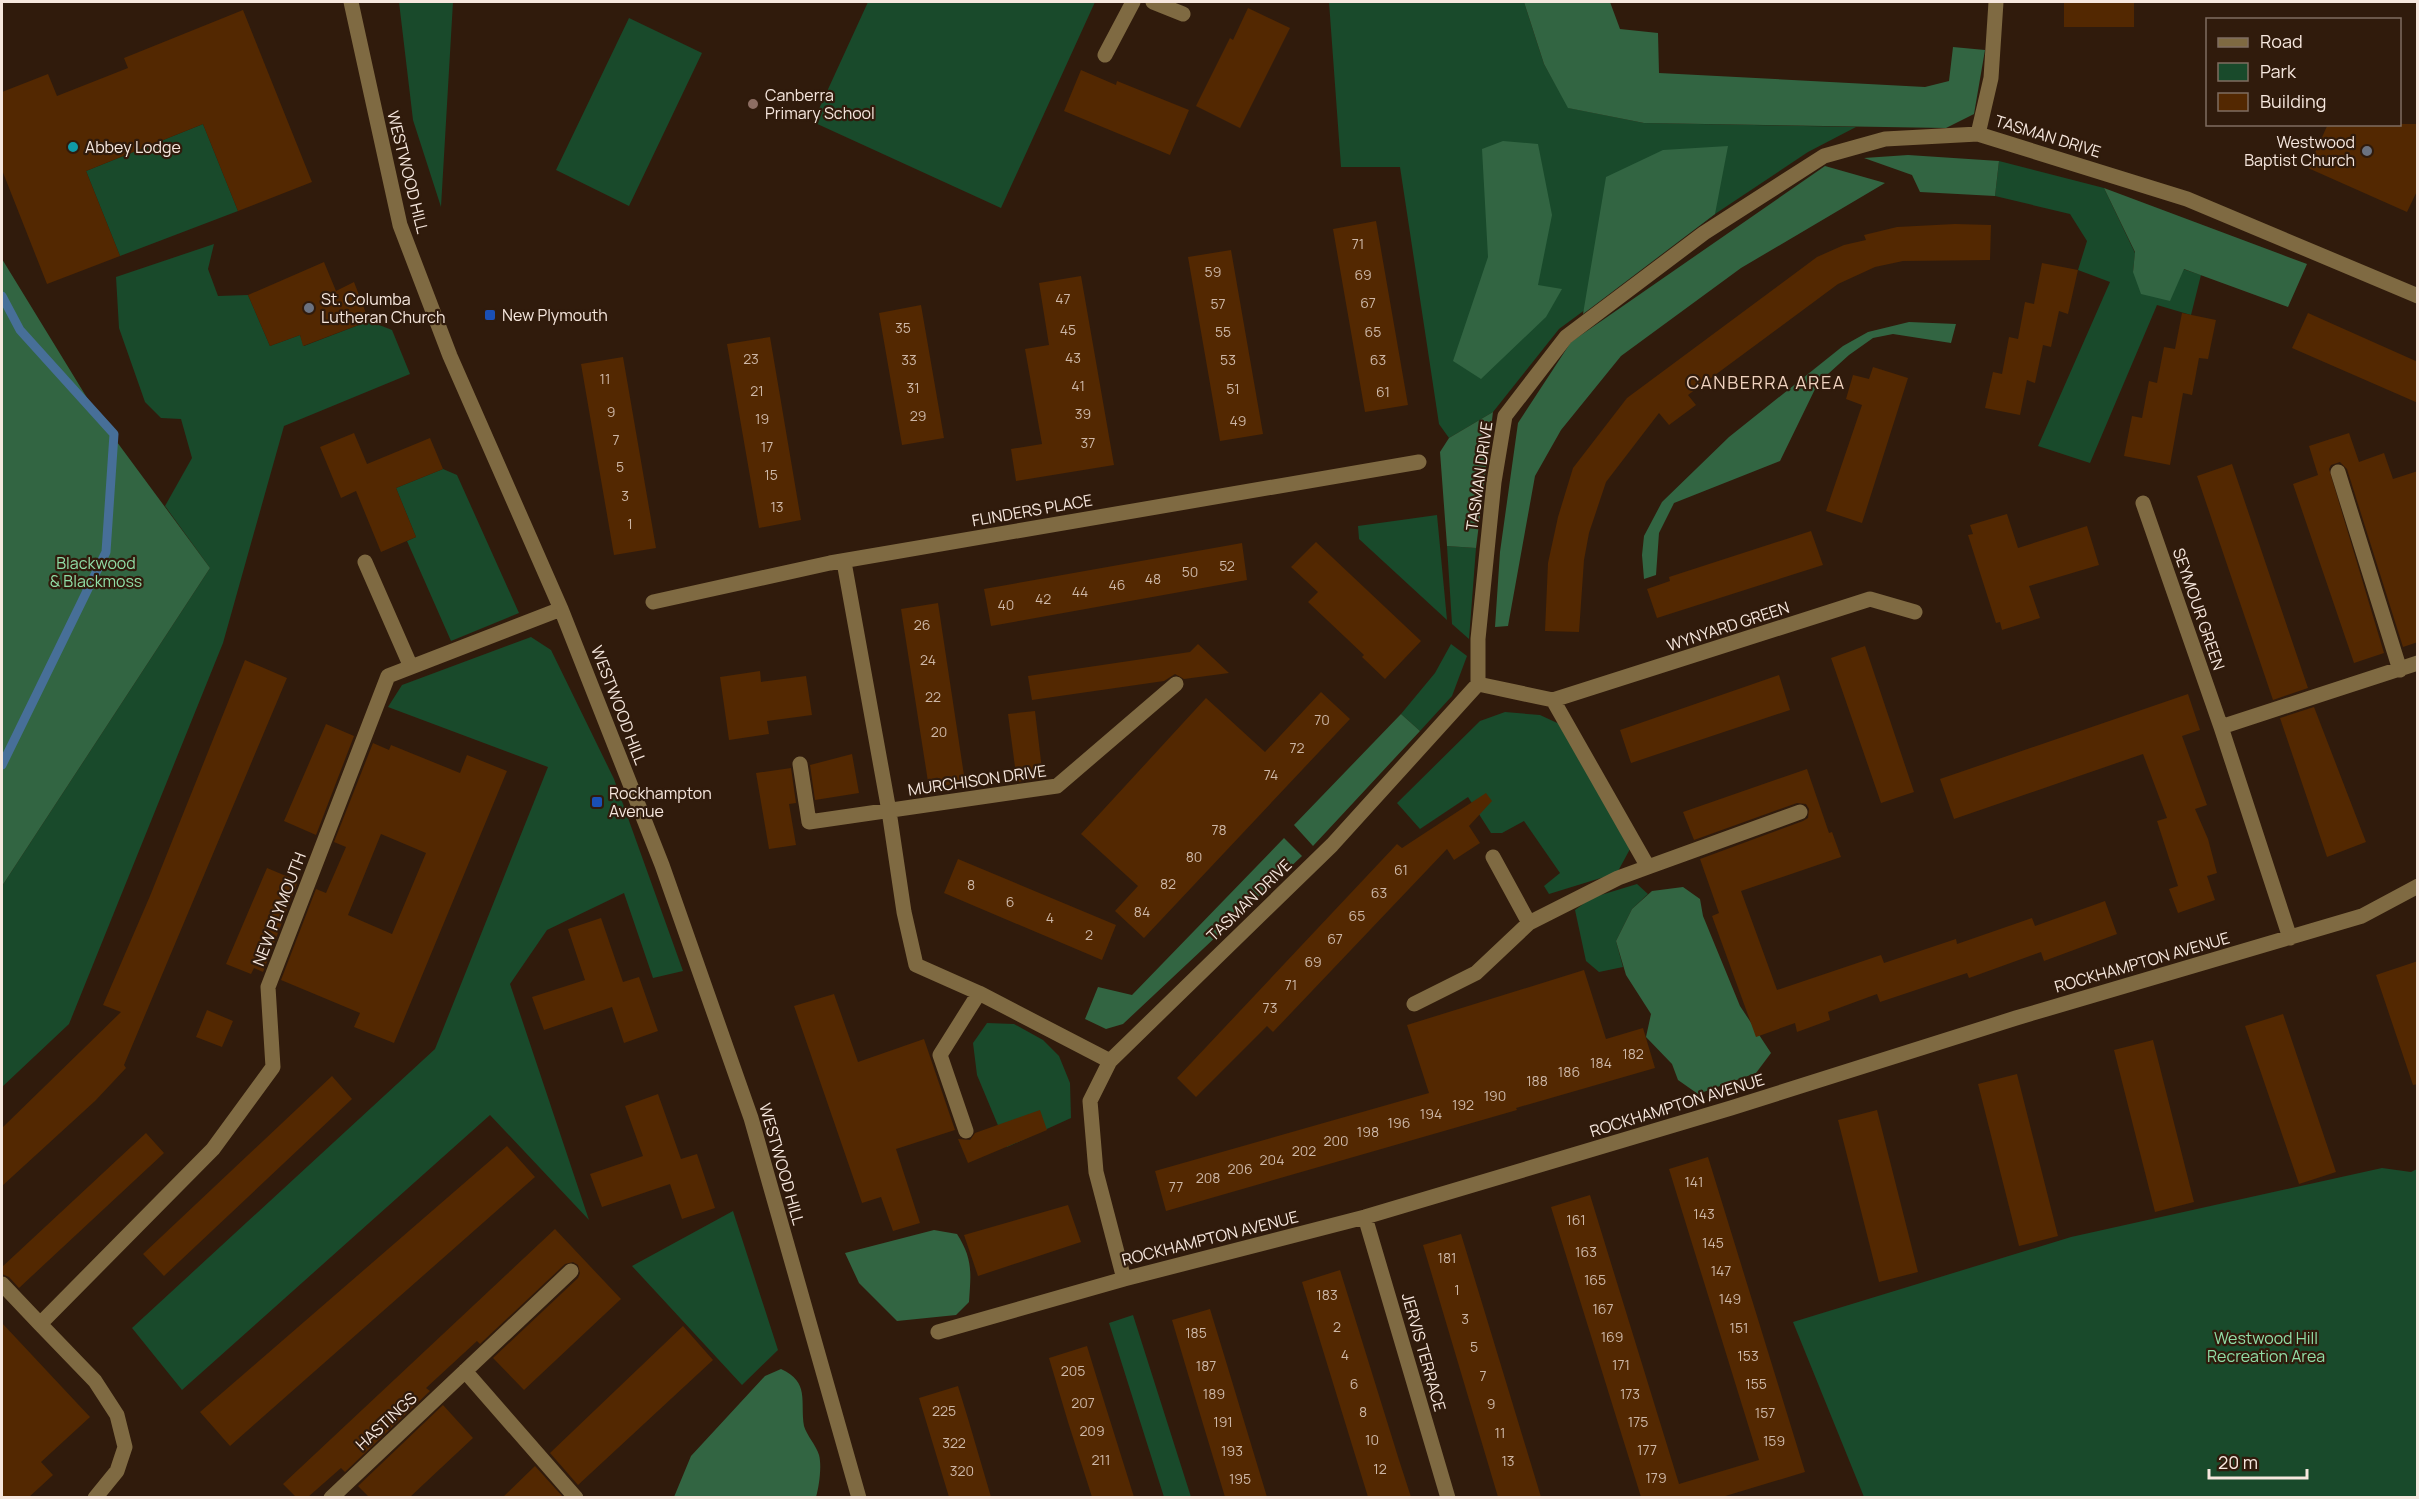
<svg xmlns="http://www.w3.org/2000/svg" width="2419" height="1499" font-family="Manrope,sans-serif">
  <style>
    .green { fill: #194a2b }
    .forest { fill: #326542 }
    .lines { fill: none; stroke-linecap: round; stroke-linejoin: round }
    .stream { stroke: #476f98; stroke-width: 9 }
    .building { fill: #532801; fill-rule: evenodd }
    .minor { stroke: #7f6a42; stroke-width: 15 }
    .education-dot { fill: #8d6e63; stroke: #301b0c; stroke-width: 2 }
    .culture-dot { fill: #0f9aa8; stroke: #301b0c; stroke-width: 2 }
    .worship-dot { fill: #6b7280; stroke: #301b0c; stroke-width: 2 }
    .transit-dot { fill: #1a4fb4; stroke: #301b0c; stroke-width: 2 }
    .labels { text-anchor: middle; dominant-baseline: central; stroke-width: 4.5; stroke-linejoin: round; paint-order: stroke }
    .number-label { font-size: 14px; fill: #cdb7a7 }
    .poi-label { font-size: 16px; fill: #f6e7de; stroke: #301b0c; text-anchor: start }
    .street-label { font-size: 16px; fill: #f6e7de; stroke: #301b0c }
    .park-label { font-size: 16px; fill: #91dea7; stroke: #301b0c }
    .neighbourhood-label { font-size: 18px; letter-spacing: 1.5px; fill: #efd2bf; stroke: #301b0c }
  </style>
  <rect width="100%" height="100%" fill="#301b0c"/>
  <path class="green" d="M399 2H453L441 207 413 120Z
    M868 2H1095L1001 208 813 122Z
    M1329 2H1524L1544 64 1569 108 1644 123 1856 127 1808 152 1715 214 1559 329 1493 412 1449 438 1439 424 1400 167H1341Z
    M629 18 702 53 629 206 556 170Z
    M203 124 238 211 120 256 86 171Z
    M1999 161 2104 188 2135 253 2133 272 2183 269 2201 275 2191 315 2157 305 2090 463 2038 446 2110 282 2078 270 2087 241 2070 214 1995 196Z
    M214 244 208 269 218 296 248 295 270 346 300 335 304 346 369 321 392 330 410 374 284 426 223 643 69 1024 2 1087V886L210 568 165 506 192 458 181 419 161 418 145 402 119 328 116 277Z
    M443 469 457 475 519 613 451 641 407 541 416 537 396 488Z
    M1437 515 1447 620 1359 539 1358 526Z
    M1447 546 1476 548 1469 639 1452 624Z
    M531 637 551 650 614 779 683 971 653 978 624 893 547 930 510 984 589 1220 490 1115 182 1390 132 1328 435 1049 548 767 388 707 402 685Z
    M1451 644 1467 656 1452 696 1420 731 1401 714 1435 673Z
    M1505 712 1540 715 1566 727 1630 849 1617 873 1549 894 1544 886 1560 873 1524 821 1502 833H1491L1468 797 1420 829 1397 803 1480 721Z
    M1637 884 1648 894 1632 909 1616 941 1623 967 1599 972 1586 961 1575 910 1591 898Z
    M987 1023 1014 1024 1043 1040 1059 1056 1070 1083 1071 1118 1007 1147 977 1075 973 1043Z
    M2382 1168 2411 1172 2417 1169V1497H1864L1793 1322 2071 1237Z
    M733 1211 778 1350 742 1385 632 1266Z
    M1133 1315 1191 1497H1164L1109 1323Z"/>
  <path class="forest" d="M1524 2H1610L1620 29 1658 33 1659 73 1925 87 1949 81 1953 47 1985 50 1974 114 1946 128 1644 123 1568 108 1544 64Z
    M1503 141 1538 144 1552 215 1538 285 1562 289 1546 317 1481 379 1453 361 1488 257 1482 149Z
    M1728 146 1715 214 1583 314 1606 177 1663 150Z
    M1908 155 1999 161 1995 196 1920 192 1912 175 1864 158Z
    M1825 166 1885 183 1741 268 1621 356 1561 430 1535 476 1508 626 1495 627 1500 552 1518 423 1571 342Z
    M2104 188 2307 264 2288 307 2184 269 2170 301 2141 294 2133 272 2135 252Z
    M2 259 100 419 210 568 2 886Z
    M1909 322 1956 324 1951 343 1893 334 1873 338 1849 355 1818 383 1780 461 1674 503 1659 533 1656 575 1644 579 1642 555 1644 536 1662 502 1729 437 1843 346 1868 332Z
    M1493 412 1476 548 1447 546 1440 452 1449 438Z
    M1401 714 1420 731 1313 846 1294 825Z
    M1284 838 1302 856 1123 1024 1106 1029 1085 1019 1098 987 1132 995Z
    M1683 887 1700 899 1703 916 1740 1006 1771 1053 1756 1073 1698 1094 1678 1080 1672 1064 1646 1037 1651 1014 1626 975 1616 941 1632 909 1652 891Z
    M934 1230 957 1234C973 1259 971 1273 969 1302L956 1315 897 1321 859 1283 845 1253Z
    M781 1369C810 1382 800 1401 804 1426 807 1436 816 1445 819 1455 822 1466 819 1487 816 1497H674L691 1456 765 1376Z"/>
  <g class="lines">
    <path class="stream" d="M2 296 20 330 114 434 106 552 2 765"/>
  </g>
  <path class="building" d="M2064 2H2134V27H2064Z
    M1248 8 1290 28 1240 128 1196 106 1230 38 1233 40Z
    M243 10 312 182 238 211 203 124 86 171 120 256 47 284 2 170V92L48 74 57 96 128 68 124 58Z
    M1081 70 1116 85 1117 81 1189 110 1170 155 1064 111Z
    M2328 124H2418V189L2407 212 2308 168Z
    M1376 221 1408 405 1365 412 1333 229Z
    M1955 224 1991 225 1990 260 1903 261 1875 267 1838 284 1688 395 1696 405 1669 425 1659 413 1606 482 1589 533 1584 560 1579 632 1545 631 1548 563 1558 517 1573 468 1627 398 1817 257 1844 245 1866 240 1864 235 1897 227Z
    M1231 250 1263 434 1220 441 1188 257Z
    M324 262 336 291 354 282 369 321 303 346 300 335 270 346 248 295Z
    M2042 263 2078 270 2068 314 2059 311 2051 347 2043 345 2035 383 2027 380 2020 415 1985 408 1993 372 2002 374 2009 337 2018 339 2025 302 2034 304Z
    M1081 276 1114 465 1016 481 1011 449 1042 444 1025 349 1049 345 1039 283Z
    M921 305 944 438 902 445 879 313Z
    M2182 313 2216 320 2208 359 2199 358 2192 395 2183 393 2170 465 2124 456 2132 416 2142 418 2149 381 2157 383 2164 347 2175 349Z
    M2308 313 2418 362V403L2292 348Z
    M770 337 801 520 759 528 727 344Z
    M623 357 656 548 614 555 581 364Z
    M1873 367 1908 378 1862 523 1826 511 1862 405 1846 399 1853 375 1869 379Z
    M354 433 367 464 430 438 443 469 396 488 416 537 381 552 356 491 341 498 320 447Z
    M2349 433 2359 462 2384 453 2393 479 2418 471V642L2403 647 2347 469 2340 462 2331 465 2329 469 2384 653 2354 663 2293 484 2318 475 2309 446Z
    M2232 464 2308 688 2273 700 2197 476Z
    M2007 514 2018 548 2087 526 2099 565 2029 586 2040 618 2002 630 2000 622 1996 623 1968 535 1973 534 1970 525Z
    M1811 531 1823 565 1657 618 1647 589 1670 581 1669 577Z
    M1316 542 1421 641 1385 679 1362 657 1364 655 1308 602 1318 592 1291 567Z
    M1242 543 1247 580 991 626 984 589Z
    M938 603 965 782 929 788 901 609Z
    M1198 644 1229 673 1184 679 1175 674 1164 681 1032 700 1028 676 1190 652Z
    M1865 646 1914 792 1881 803 1831 658Z
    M245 660 287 678 124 1065 126 1068 95 1101 2 1186V1128L121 1012 103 1005 150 896Z
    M760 671 761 682 806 676 812 715 767 721 769 734 729 740 720 677Z
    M1779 675 1790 710 1631 763 1620 730Z
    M1321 692 1350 719 1144 938 1115 911 1138 886 1081 834 1206 698 1265 752Z
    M2188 694 2200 730 2182 736 2207 805 2195 809 2208 839 2217 873 2207 876 2215 900 2178 913 2169 889 2178 886 2157 821 2167 818 2143 754 1954 819 1940 779Z
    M2314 707 2366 842 2327 857 2280 718Z
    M1035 711 1043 778 1017 782 1008 714Z
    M326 724 354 736 316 835 284 821Z
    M373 743 389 750 391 745 460 773 467 755 507 771 394 1043 354 1027 360 1013 281 980 316 889 326 893 346 847 334 842ZM381 834 426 853 392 934 348 915Z
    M852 754 859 793 815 800 810 765Z
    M791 768 796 803 789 804 796 845 769 849 756 773Z
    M1807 769 1829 833 1832 832 1841 857 1741 891 1777 990 1881 955 1884 963 1956 939 1957 944 2032 918 2035 926 2105 901 2117 934 2044 961 2041 952 1969 978 1967 973 1880 1002 1877 994 1828 1012 1830 1020 1797 1032 1795 1023 1756 1037 1712 916 1719 913 1700 859 1803 821 1808 818 1809 809 1806 804 1797 803 1694 840 1683 812Z
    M1486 793 1492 801 1469 826 1480 843 1454 860 1447 849 1273 1032 1267 1026 1196 1097 1177 1078 1397 844 1402 848Z
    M958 859 1116 925 1102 960 944 893Z
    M267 868 298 881 263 972 254 968 251 974 226 964Z
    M601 918 623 982 639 977 658 1031 624 1043 612 1007 544 1030 532 997 585 980 568 929Z
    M2418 961V1084L2413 1085 2376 975Z
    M1584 970 1606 1039 1643 1028 1655 1068 1516 1108 1517 1110 1166 1211 1155 1171 1429 1093 1407 1025Z
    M834 994 858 1062 924 1039 955 1130 896 1149 920 1223 893 1231 881 1197 862 1203 794 1006Z
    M207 1010 233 1021 222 1047 196 1037Z
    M2283 1014 2336 1172 2299 1184 2245 1026Z
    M2153 1040 2194 1202 2155 1212 2114 1050Z
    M2017 1074 2058 1236 2019 1246 1978 1084Z
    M332 1076 352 1099 164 1276 143 1254Z
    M658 1094 681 1159 697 1154 715 1208 682 1219 670 1184 602 1207 590 1174 643 1156 625 1106Z
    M1040 1110 1047 1130 968 1163 958 1139 970 1140 975 1133Z
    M1877 1110 1918 1272 1879 1282 1838 1120Z
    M146 1133 164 1153 19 1288 9 1277 2 1274V1267Z
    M507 1146 535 1177 230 1446 200 1412Z
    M1708 1157 1805 1472 1722 1497H1641L1551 1207 1590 1195 1679 1484 1759 1460 1669 1169Z
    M1068 1205 1081 1242 978 1276 964 1235Z
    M555 1229 621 1299 524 1390 493 1358 578 1278 580 1273 578 1265 573 1262 565 1264 480 1344 477 1341 426 1388 430 1391 345 1472 341 1468 308 1497H296L283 1484Z
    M1461 1234 1489 1326 1541 1497H1498L1459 1366 1423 1245Z
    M1340 1270 1399 1460 1411 1497H1368L1302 1282Z
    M1210 1309 1221 1345 1267 1497H1225L1188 1374 1172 1320Z
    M2 1323 90 1417 41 1462 53 1475 29 1497H2Z
    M683 1326 713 1360 578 1485 550 1453Z
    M1087 1346 1098 1382 1134 1497H1092L1068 1422 1049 1358Z
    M958 1386 969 1422 991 1497H949L919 1398Z
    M443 1405 473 1438 410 1497H369L358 1486Z
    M535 1466 563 1497H503Z"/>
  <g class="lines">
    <path class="minor" d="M351 2 400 225 450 356 561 609 662 865 751 1118 859 1498
      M1153 2 1183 14
      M1105 55 1133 2
      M1978 134 1991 78 1996 2
      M2338 472 2400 670
      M2143 503 2221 727 2290 938
      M365 562 411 667
      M844 562 889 811 904 912 916 965 979 993 1110 1061
      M653 602 830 563 1419 462
      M1553 700 1870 599 1915 612
      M2221 727 2418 663
      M800 764 809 822 1057 786 1176 684
      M1493 857 1529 923
      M1648 867 1800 812
      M1414 1004 1476 973 1529 923 1618 878 1648 867 1553 700 1478 684
      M966 1131 940 1055 979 993
      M1365 1217 1448 1498
      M1124 1279 1096 1172 1090 1101 1110 1061 1332 845 1478 684V639L1494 482 1505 416 1566 337 1704 233 1824 156 1885 139 1978 134 2187 199 2418 296
      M2 1284 40 1324
      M938 1332 1124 1279 1365 1217 1731 1108 2016 1018 2362 916 2418 886
      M465 1371 576 1498
      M95 1498 117 1471 125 1447 117 1415 95 1381 40 1324 213 1149 273 1067 268 987 388 676 561 609
      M331 1498 571 1271"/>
  </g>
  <circle class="education-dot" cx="753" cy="104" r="6"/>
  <circle class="culture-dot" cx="73" cy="147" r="6"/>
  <g class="worship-dot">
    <circle cx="2367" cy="151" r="6"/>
    <circle cx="309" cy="308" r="6"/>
  </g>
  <g class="transit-dot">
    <rect x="484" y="309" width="12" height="12" rx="3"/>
    <rect x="591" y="796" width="12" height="12" rx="3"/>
  </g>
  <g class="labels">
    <g class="number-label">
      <text x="1358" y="243">71</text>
      <text x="1213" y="271">59</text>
      <text x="1363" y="274">69</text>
      <text x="1063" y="298">47</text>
      <text x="1368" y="302">67</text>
      <text x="1218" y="303">57</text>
      <text x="903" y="327">35</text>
      <text x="1068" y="329">45</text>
      <text x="1223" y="331">55</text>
      <text x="1373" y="331">65</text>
      <text x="1073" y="357">43</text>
      <text x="751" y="358">23</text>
      <text x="909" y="359">33</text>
      <text x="1228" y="359">53</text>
      <text x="1378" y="359">63</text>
      <text x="605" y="378">11</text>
      <text x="1078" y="385">41</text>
      <text x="913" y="387">31</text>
      <text x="1233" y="388">51</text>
      <text x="757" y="390">21</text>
      <text x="1383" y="391">61</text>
      <text x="611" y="411">9</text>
      <text x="1083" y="413">39</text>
      <text x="918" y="415">29</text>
      <text x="762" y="418">19</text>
      <text x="1238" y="420">49</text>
      <text x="616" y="439">7</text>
      <text x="1088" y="442">37</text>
      <text x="767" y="446">17</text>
      <text x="620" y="466">5</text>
      <text x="771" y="474">15</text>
      <text x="625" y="495">3</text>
      <text x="777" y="506">13</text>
      <text x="630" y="523">1</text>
      <text x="1227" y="565">52</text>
      <text x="1190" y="571">50</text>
      <text x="1153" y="578">48</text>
      <text x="1117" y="584">46</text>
      <text x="1080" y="591">44</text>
      <text x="1043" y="598">42</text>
      <text x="1006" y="604">40</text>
      <text x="922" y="624">26</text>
      <text x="928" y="659">24</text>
      <text x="933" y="696">22</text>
      <text x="1322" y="719">70</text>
      <text x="939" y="731">20</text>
      <text x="1297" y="747">72</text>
      <text x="1271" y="774">74</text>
      <text x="1219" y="829">78</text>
      <text x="1194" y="856">80</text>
      <text x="1401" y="869">61</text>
      <text x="1168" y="883">82</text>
      <text x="971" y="884">8</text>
      <text x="1379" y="892">63</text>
      <text x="1010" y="901">6</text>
      <text x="1142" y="911">84</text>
      <text x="1357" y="915">65</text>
      <text x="1050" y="917">4</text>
      <text x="1089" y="934">2</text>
      <text x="1335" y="938">67</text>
      <text x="1313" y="961">69</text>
      <text x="1291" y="984">71</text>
      <text x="1270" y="1007">73</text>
      <text x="1633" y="1053">182</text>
      <text x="1601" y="1062">184</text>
      <text x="1569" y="1071">186</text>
      <text x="1537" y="1080">188</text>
      <text x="1495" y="1095">190</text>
      <text x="1463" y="1104">192</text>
      <text x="1431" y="1113">194</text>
      <text x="1399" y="1122">196</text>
      <text x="1368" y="1131">198</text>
      <text x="1336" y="1140">200</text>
      <text x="1304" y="1150">202</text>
      <text x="1272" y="1159">204</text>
      <text x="1240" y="1168">206</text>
      <text x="1208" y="1177">208</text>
      <text x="1694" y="1181">141</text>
      <text x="1176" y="1186">77</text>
      <text x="1704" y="1213">143</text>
      <text x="1576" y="1219">161</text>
      <text x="1713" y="1242">145</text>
      <text x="1586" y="1251">163</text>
      <text x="1447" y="1257">181</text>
      <text x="1721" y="1270">147</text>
      <text x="1595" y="1279">165</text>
      <text x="1457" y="1289">1</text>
      <text x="1327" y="1294">183</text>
      <text x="1730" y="1298">149</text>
      <text x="1603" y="1308">167</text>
      <text x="1465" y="1318">3</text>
      <text x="1337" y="1326">2</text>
      <text x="1739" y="1327">151</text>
      <text x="1196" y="1332">185</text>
      <text x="1612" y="1336">169</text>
      <text x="1474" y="1346">5</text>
      <text x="1345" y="1354">4</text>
      <text x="1748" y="1355">153</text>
      <text x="1621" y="1364">171</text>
      <text x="1206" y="1365">187</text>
      <text x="1073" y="1370">205</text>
      <text x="1483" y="1375">7</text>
      <text x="1354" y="1383">6</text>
      <text x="1756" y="1383">155</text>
      <text x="1214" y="1393">189</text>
      <text x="1630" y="1393">173</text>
      <text x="1083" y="1402">207</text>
      <text x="1491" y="1403">9</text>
      <text x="944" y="1410">225</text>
      <text x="1363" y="1411">8</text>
      <text x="1765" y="1412">157</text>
      <text x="1223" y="1421">191</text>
      <text x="1638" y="1421">175</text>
      <text x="1092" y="1430">209</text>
      <text x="1500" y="1432">11</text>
      <text x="1372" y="1439">10</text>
      <text x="1774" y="1440">159</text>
      <text x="954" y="1442">322</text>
      <text x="1647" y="1449">177</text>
      <text x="1232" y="1450">193</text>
      <text x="1101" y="1459">211</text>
      <text x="1508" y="1460">13</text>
      <text x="1380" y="1468">12</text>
      <text x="962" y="1470">320</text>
      <text x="1656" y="1477">179</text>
      <text x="1240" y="1478">195</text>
    </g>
    <g class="poi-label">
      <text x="765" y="95">Canberra<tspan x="765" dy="18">Primary School</tspan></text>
      <text x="2355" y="142" text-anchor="end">Westwood<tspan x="2355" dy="18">Baptist Church</tspan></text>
      <text x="85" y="147">Abbey Lodge</text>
      <text x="321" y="299">St. Columba<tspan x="321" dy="18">Lutheran Church</tspan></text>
      <text x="502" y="315">New Plymouth</text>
      <text x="609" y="793">Rockhampton<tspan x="609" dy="18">Avenue</tspan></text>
    </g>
    <g class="street-label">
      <text transform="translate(2048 136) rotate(17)">TASMAN DRIVE</text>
      <text transform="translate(408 172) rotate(76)">WESTWOOD HILL</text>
      <text transform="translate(1479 476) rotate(-82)">TASMAN DRIVE</text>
      <text transform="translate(1032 510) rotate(-10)">FLINDERS PLACE</text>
      <text transform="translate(2199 609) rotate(71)">SEYMOUR GREEN</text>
      <text transform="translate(1728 626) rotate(-18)">WYNYARD GREEN</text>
      <text transform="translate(619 705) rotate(69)">WESTWOOD HILL</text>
      <text transform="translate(977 780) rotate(-8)">MURCHISON DRIVE</text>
      <text transform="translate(1249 900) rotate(-44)">TASMAN DRIVE</text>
      <text transform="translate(279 909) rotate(-69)">NEW PLYMOUTH</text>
      <text transform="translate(2142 962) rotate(-16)">ROCKHAMPTON AVENUE</text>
      <text transform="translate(1677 1105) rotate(-17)">ROCKHAMPTON AVENUE</text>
      <text transform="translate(782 1164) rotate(74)">WESTWOOD HILL</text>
      <text transform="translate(1210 1238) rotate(-14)">ROCKHAMPTON AVENUE</text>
      <text transform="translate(1424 1352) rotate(74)">JERVIS TERRACE</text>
      <text transform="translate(386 1421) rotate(-43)">HASTINGS</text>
    </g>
    <g class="park-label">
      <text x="96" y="563">Blackwood<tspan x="96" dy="18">&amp; Blackmoss</tspan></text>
      <text x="2266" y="1338">Westwood Hill<tspan x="2266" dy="18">Recreation Area</tspan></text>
    </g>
    <g class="neighbourhood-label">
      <text x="1766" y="382">CANBERRA AREA</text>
    </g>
  </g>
  <rect width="2419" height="1499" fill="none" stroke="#f6e7de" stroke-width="6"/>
  <rect x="2206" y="18" width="195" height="108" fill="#301b0c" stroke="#7f6d60" stroke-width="1.5"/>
  <rect x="2218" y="38" width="30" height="9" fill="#7f6a42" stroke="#7f6d60" stroke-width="1.5"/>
  <text x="2260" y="48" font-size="18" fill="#f6e7de">Road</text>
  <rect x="2218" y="63" width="30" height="18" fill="#194a2b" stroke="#7f6d60" stroke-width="1.5"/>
  <text x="2260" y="78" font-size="18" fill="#f6e7de">Park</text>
  <rect x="2218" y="93" width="30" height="18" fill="#532801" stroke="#7f6d60" stroke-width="1.5"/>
  <text x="2260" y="108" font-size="18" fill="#f6e7de">Building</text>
  <path d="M2209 1469v9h98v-9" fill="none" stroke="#f6e7de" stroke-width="3"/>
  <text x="2218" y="1469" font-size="18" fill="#f6e7de" stroke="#301b0c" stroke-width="4.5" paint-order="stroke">20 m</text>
</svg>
